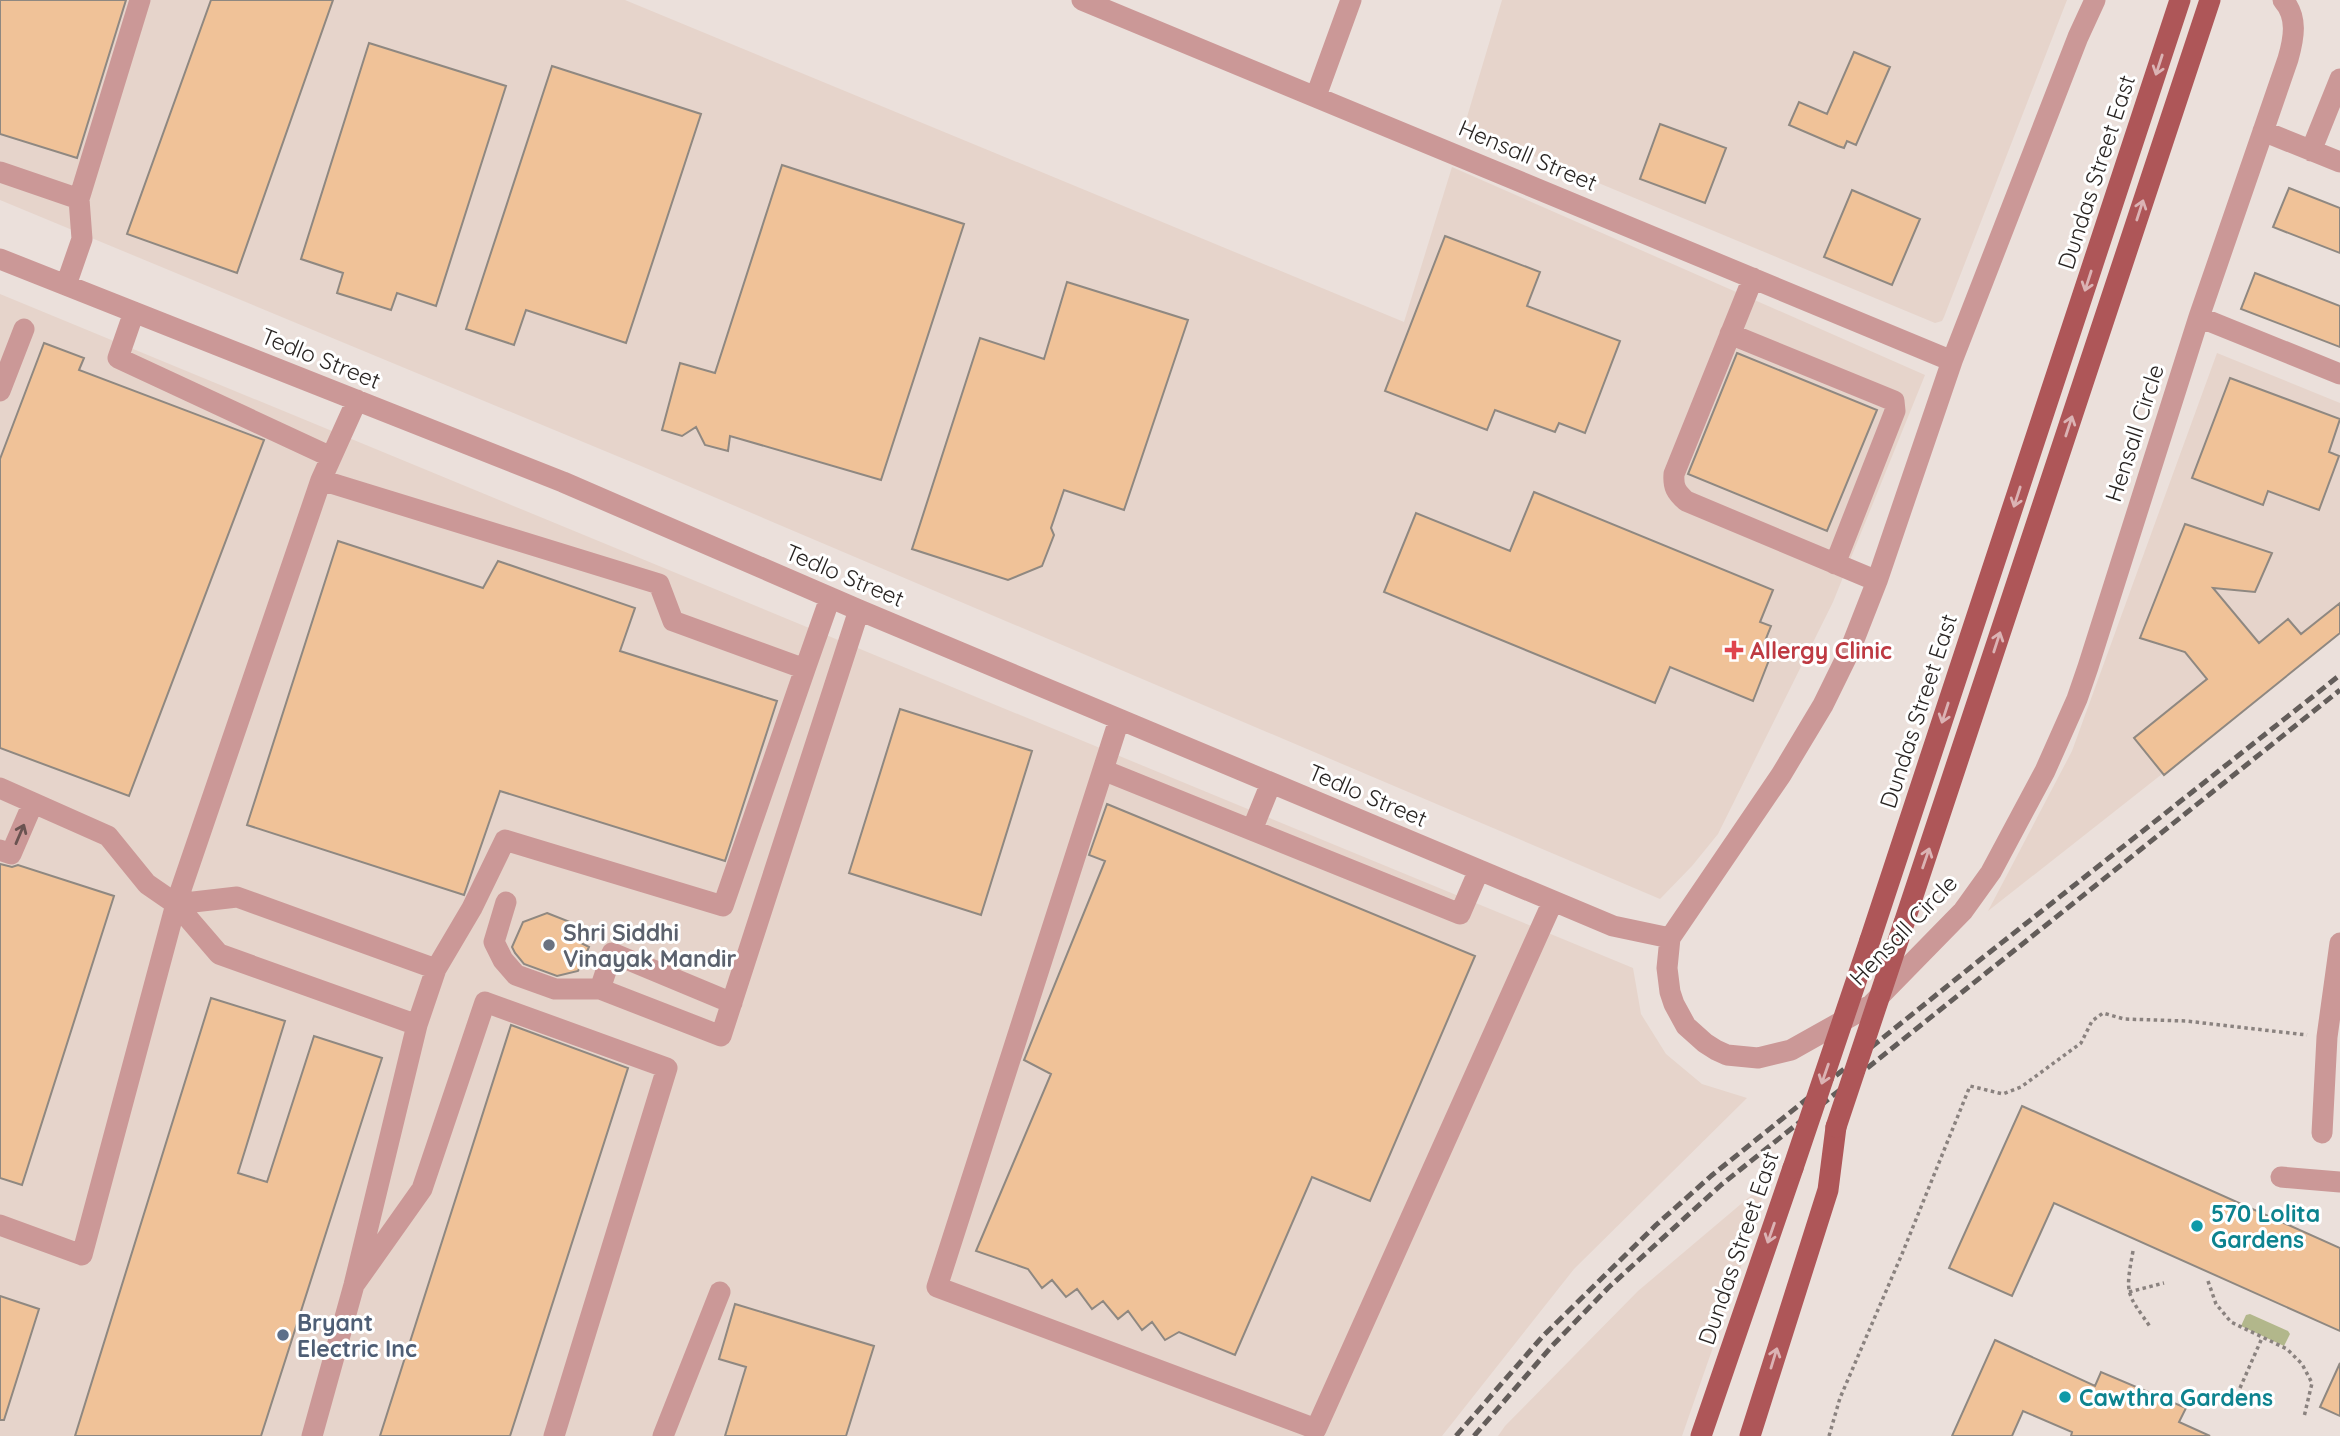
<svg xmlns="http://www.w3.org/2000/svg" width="2340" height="1436" font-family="Quicksand,sans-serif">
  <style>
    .built { fill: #e6d4cb }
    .green { fill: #b2b78b }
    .building { fill: #f0c298; stroke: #8f8881; stroke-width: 2 }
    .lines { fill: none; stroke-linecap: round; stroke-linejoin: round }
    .path { stroke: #8a827f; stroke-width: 3.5; stroke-dasharray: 3.5 3.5; stroke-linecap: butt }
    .minor { stroke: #cb9897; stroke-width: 21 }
    .major { stroke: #ae5658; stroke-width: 21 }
    .rail { stroke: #635d5a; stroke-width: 5; stroke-dasharray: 10 5; stroke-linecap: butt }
    .major-bridge { stroke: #ae5658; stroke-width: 21 }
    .oneway { stroke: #dbb3b4 }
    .oneway2 { stroke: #6a5351 }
    .health-dot { fill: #e0444e; stroke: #fff; stroke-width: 2.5 }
    .worship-dot { fill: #6b7280; stroke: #fff; stroke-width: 2.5 }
    .culture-dot { fill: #0f9aa8; stroke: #fff; stroke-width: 2.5 }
    .service-dot { fill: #5c6f8a; stroke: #fff; stroke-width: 2.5 }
    .labels { text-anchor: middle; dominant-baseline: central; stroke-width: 6; stroke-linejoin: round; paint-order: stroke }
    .street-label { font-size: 23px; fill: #292523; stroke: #fff }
    .health-label { font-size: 23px; font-weight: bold; fill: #be3a42; stroke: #fff; text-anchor: start }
    .worship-label { font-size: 23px; font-weight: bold; fill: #5b616d; stroke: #fff; text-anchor: start }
    .culture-label { font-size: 23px; font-weight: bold; fill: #0d838f; stroke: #fff; text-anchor: start }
    .service-label { font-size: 23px; font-weight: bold; fill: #4e5e75; stroke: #fff; text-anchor: start }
  </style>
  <rect width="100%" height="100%" fill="#ebe0db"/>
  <path class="built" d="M0 0H625L1404 322 1452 167 1925 375 1833 602 1718 834 1692 866 1660 899 641 466 0 200Z
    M1502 0H2067L1944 317 1942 321 1935 323 1464 127Z
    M0 294 1633 968 1641 1014 1666 1054 1702 1084 1747 1098 1574 1269 1442 1436H0Z
    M2217 353 2340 403V634L1988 911 2072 751Z
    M1767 1182 1740 1270 1682 1436H1498L1505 1426 1638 1291Z"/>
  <path class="green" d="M2250 1314 2288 1331 2290 1334 2284 1346 2241 1326 2246 1315Z"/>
  <path class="building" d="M0 0H126L77 158 0 134Z
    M211 0H333L237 273 127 234Z
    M369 43 506 86 436 306 397 293 391 310 337 293 343 273 301 259Z
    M1854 52 1890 67 1856 145 1847 141 1844 148 1838 146 1789 125 1799 102 1827 114Z
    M552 66 701 114 626 343 526 310 514 345 466 329Z
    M1660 124 1726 148 1705 203 1640 179Z
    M782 165 964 224 881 480 730 436 728 451 705 445 696 427 682 436 662 430 680 363 715 373Z
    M2289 188 2340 208V253L2273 227Z
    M1852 190 1920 219 1892 285 1824 257Z
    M1445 236 1540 272 1527 306 1620 341 1585 433 1559 423 1555 432 1495 410 1487 430 1385 391Z
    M2255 273 2340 306V347L2241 309Z
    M1067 282 1188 320 1124 510 1064 490 1051 528 1054 535 1042 566 1008 580 912 549 980 338 1044 359Z
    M44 343 84 358 79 370 264 440 129 796 0 748V459Z
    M1737 353 1877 410 1827 531 1688 474Z
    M2230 378 2340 419 2329 452 2339 456 2319 510 2268 491 2263 505 2192 478Z
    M1534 492 1773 590 1760 622 1771 626 1759 656 1769 660 1753 701 1670 667 1655 703 1384 592 1416 513 1510 551Z
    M2185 524 2272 553 2255 592 2213 588 2259 643 2288 619 2301 634 2340 603V633L2164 775 2134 738 2207 679 2185 652 2140 638Z
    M338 541 483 588 498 561 635 608 620 651 777 701 725 861 500 791 464 895 247 825Z
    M900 709 1032 751 981 915 849 873Z
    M1107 804 1475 956 1370 1201 1312 1177 1235 1355 1179 1332 1165 1340 1152 1322 1142 1330 1128 1311 1118 1319 1103 1301 1092 1309 1077 1289 1066 1297 1052 1280 1042 1288 1028 1269 976 1251 1051 1074 1024 1060 1105 861 1089 855Z
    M0 864 12 867 18 865 114 896 22 1185 0 1178Z
    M547 913 570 922 581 943 589 947 578 971 557 976 524 964 515 953 512 947 523 922Z
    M211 998 285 1021 238 1173 267 1182 314 1036 382 1058 261 1436H75Z
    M511 1025 628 1068 510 1436H380Z
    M2022 1106 2340 1248V1331L2054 1203 2012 1296 1949 1268Z
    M0 1296 39 1309 4 1420H0Z
    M735 1304 874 1346 846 1436H725L746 1367 719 1359Z
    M1995 1340 2095 1386 2101 1372 2186 1408 2179 1422 2210 1436H2071L2072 1432 2023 1411 2012 1436H1952Z
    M2340 1363V1416L2320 1407Z"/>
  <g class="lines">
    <path class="path" d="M2133 1251C2125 1295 2126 1292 2151 1328
      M2208 1281 2216 1304 2231 1322 2287 1349 2302 1364 2312 1383 2304 1417
      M2129 1292 2164 1283
      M2240 1388 2262 1338
      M1829 1436 1840 1398 1902 1254 1970 1086 2003 1094 2021 1087 2081 1043 2092 1021 2103 1013 2124 1019 2186 1021 2307 1035"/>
    <path class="minor" d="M1082 0 1952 361
      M2095 0 2078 37 1952 361 1877 581 1850 650 1823 705 1781 775 1670 938 1667 968 1670 992 1674 1004 1686 1026 1705 1043 1716 1050 1727 1055 1758 1058 1791 1050 1871 1005 1963 911 1991 872 2045 771 2077 699 2088 667 2199 317 2288 59C2294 38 2298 17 2283 0
      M1316 96 1351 0
      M2263 131 2340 162
      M2311 151 2340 79
      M0 172 79 199 82 239 66 285
      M79 199 140 0
      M0 259 563 482 859 610 1613 926 1670 938
      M1753 278 1674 474C1673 487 1676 492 1686 501L1877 581
      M134 312 118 358 331 457
      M2199 317 2340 374
      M1730 334 1894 401 1895 411 1835 564
      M0 391 24 329
      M321 480 659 584 673 621 805 669 830 598
      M1119 720 937 1287 1316 1429 1553 901
      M1103 770 1460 914 1479 870
      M0 788 108 836 147 884 176 904 82 1255 0 1225
      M1252 830 1271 783
      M0 850 11 854 33 803
      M506 902 494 942 503 960 516 975 555 989H600L721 1036 859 610
      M176 904 237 897 436 969 472 908 505 840 723 906 805 669
      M176 904 321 480 357 400
      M176 904 219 954 417 1025 436 969
      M600 989 612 953 732 1003
      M2322 1133 2327 1037 2340 943
      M2281 1177 2340 1182
      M354 1285 422 1189 485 1002 667 1068 554 1436
      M312 1436 354 1285 417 1025
      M663 1436 720 1292"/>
    <path class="major" d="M1904 923 2210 0
      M1870 940 2180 0
      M1701 1436 1793 1168
      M1750 1436 1828 1190 1836 1127"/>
    <path class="rail" d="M1456 1436 1543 1336 1656 1225 1711 1176 1971 967 2340 675
      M1474 1436 1552 1346 1608 1288 1721 1185 2340 690"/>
    <path class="major-bridge" d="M1836 1127 1904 923
      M1793 1168 1870 940"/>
  </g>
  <defs><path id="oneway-shaft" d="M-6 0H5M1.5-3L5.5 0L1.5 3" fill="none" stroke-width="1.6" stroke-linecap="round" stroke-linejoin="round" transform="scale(1.75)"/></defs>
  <g class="oneway">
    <use href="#oneway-shaft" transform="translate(2159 65) rotate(108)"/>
    <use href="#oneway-shaft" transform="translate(2140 210) rotate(-72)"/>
    <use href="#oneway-shaft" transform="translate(2088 281) rotate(108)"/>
    <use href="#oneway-shaft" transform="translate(2069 426) rotate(-72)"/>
    <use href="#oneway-shaft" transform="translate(2017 497) rotate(108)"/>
    <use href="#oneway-shaft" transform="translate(1997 642) rotate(-72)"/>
    <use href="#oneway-shaft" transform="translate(1945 713) rotate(108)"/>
    <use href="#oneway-shaft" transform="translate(1926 858) rotate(-71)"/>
    <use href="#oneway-shaft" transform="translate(1825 1074) rotate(109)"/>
    <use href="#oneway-shaft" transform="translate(1771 1233) rotate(109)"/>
    <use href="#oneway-shaft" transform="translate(1774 1358) rotate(-73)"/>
  </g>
  <use class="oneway2" href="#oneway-shaft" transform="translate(20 834) rotate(-67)"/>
  <path class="health-dot" d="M1730.5 639.5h7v7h7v7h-7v7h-7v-7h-7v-7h7z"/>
  <circle class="worship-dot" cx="549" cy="945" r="7"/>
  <g class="culture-dot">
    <circle cx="2197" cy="1226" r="7"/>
    <circle cx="2065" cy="1397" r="7"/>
  </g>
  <circle class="service-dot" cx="283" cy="1335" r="7"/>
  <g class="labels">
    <g class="street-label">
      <text transform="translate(1528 155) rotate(23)">Hensall Street</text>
      <text transform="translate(2096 172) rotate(-72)">Dundas Street East</text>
      <text transform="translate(321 358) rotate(22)">Tedlo Street</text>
      <text transform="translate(2134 433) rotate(-72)">Hensall Circle</text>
      <text transform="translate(845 575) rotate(23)">Tedlo Street</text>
      <text transform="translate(1918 711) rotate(-72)">Dundas Street East</text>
      <text transform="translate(1368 795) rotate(23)">Tedlo Street</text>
      <text transform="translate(1903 930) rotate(-46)">Hensall Circle</text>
      <text transform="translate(1738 1248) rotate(-71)">Dundas Street East</text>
    </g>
    <g class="health-label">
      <text x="1750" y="650">Allergy Clinic</text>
    </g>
    <g class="worship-label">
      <text x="563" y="932">Shri Siddhi<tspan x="563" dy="26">Vinayak Mandir</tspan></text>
    </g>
    <g class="culture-label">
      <text x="2211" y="1213">570 Lolita<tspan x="2211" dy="26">Gardens</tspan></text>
      <text x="2079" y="1397">Cawthra Gardens</text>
    </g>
    <g class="service-label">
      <text x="297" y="1322">Bryant<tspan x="297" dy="26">Electric Inc</tspan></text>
    </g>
  </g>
</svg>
